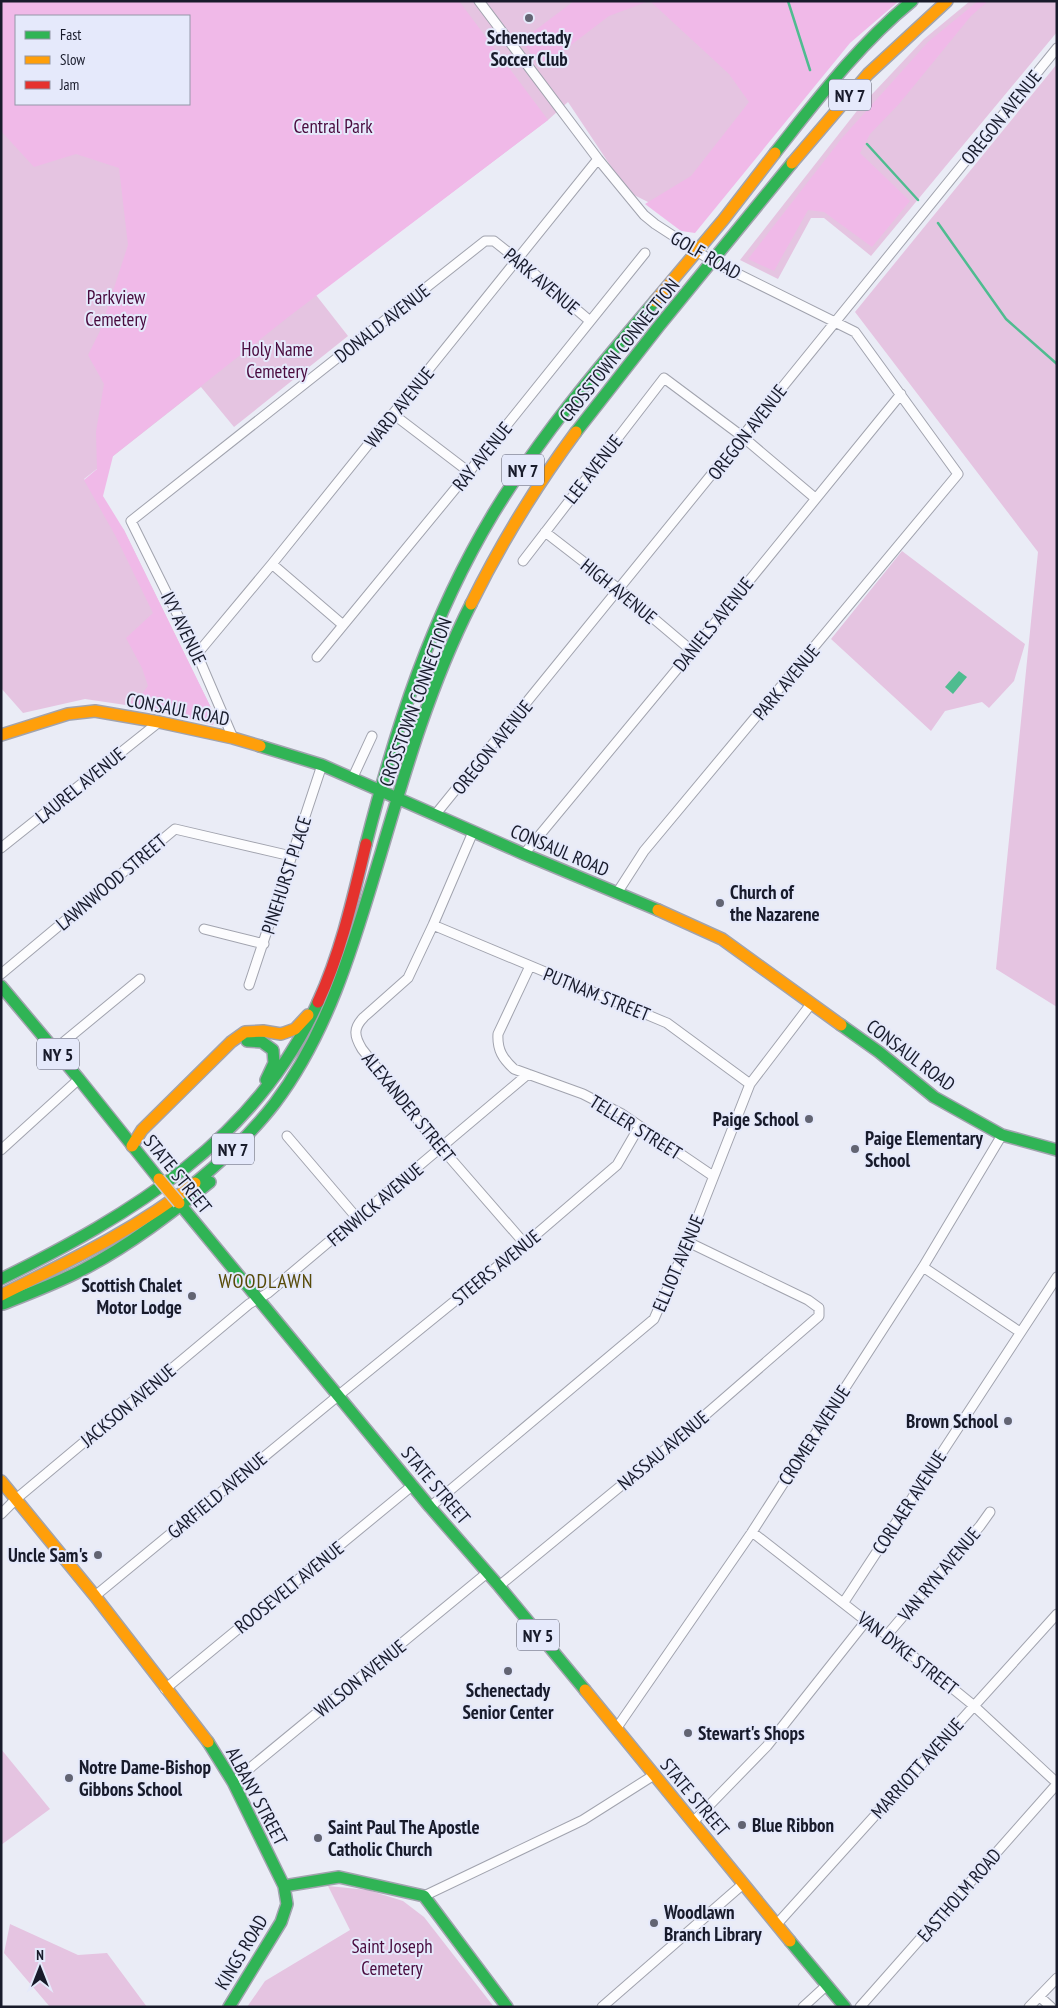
<svg xmlns="http://www.w3.org/2000/svg" width="1058" height="2008" font-family="'PT Sans Narrow',sans-serif">
  <style>
    .green { fill: #e5c4e1; fill-rule: evenodd }
    .forest { fill: #f0b9e8; fill-rule: evenodd }
    .water { fill: #4fbc90 }
    .lines { fill: none; stroke-linecap: round; stroke-linejoin: round }
    .stream { stroke: #4fbc90; stroke-width: 2.5 }
    .street-casing { stroke: #a1a3ae; stroke-width: 11 }
    .fast-casing { stroke: #a1a3ae; stroke-width: 14 }
    .slow-casing { stroke: #a1a3ae; stroke-width: 14 }
    .jam-casing { stroke: #a1a3ae; stroke-width: 14 }
    .street { stroke: #fcfcfe; stroke-width: 9 }
    .fast { stroke: #30b455; stroke-width: 11 }
    .slow { stroke: #ff9f0a; stroke-width: 11 }
    .jam { stroke: #e5322d; stroke-width: 11 }
    .slow-bridge-casing { stroke: #cacad1; stroke-width: 14; stroke-linecap: butt }
    .slow-bridge { stroke: #ff9f0a; stroke-width: 11 }
    .poi-dot { fill: #626472; stroke: #e5e9fb; stroke-width: 2 }
    .labels { text-anchor: middle; dominant-baseline: central; stroke-width: 4; stroke-linejoin: round; paint-order: stroke }
    .shield { fill: #e5e9fb; stroke: #565969; stroke-width: 1 }
    .shield-label { font-size: 18px; font-weight: bold; fill: #181b2b }
    .poi-label { font-size: 19px; font-weight: bold; fill: #181b2b; stroke: #e5e9fb; text-anchor: start }
    .street-label { font-size: 19px; fill: #181b2b; stroke: #e5e9fb }
    .park-label { font-size: 19px; fill: #490b3e; stroke: #e5e9fb }
    .neighbourhood-label { font-size: 20px; letter-spacing: 1px; fill: #574a09; stroke: #e5e9fb }
  </style>
  <rect width="100%" height="100%" fill="#eaecf6"/>
  <path class="green" d="M1 1H884L690 223 628 192 568 102 548 120 316 295 348 336 234 427 201 387 84 479 124 530 215 716 213 725 146 708 85 699 23 713 1 688ZM16 16H189V104H16Z
    M970 1H1057V32L871 256 824 218H811L778 279 740 260 860 107 924 39Z
    M1057 64V1007L996 969 1038 552 855 312Z
    M902 551 1025 644 1014 681 989 708 982 702 945 711 931 731 831 639Z
    M1 1749 50 1809 1 1845Z
    M328 1886 368 1890 403 1901 424 1917 494 2007H247L265 1981 350 1930Z
    M10 1924 78 1955 107 1953 147 2007H50L4 1953Z"/>
  <path class="forest" d="M1 1H459L548 120 287 318 113 456 103 496 124 530 215 716 213 725 146 708 125 705 140 697 148 686 142 668 126 638 153 613 115 535 84 480 97 469 96 432 104 384 88 355 100 331 128 245 119 168 76 154 34 167 1 131ZM189 16V104H16V16Z
    M574 1H649L609 16 542 67 521 41Z
    M650 1H649H899L850 43 695 233 681 231 645 204 691 176 749 102 729 74Z
    M978 1H988L971 16 899 104 870 134 860 153 910 201 872 247 824 212 808 210 774 271 748 259 842 138 928 42Z"/>
  <path class="water" d="M959 671 967 677 953 694 945 687Z"/>
  <g class="lines">
    <path class="stream" d="M788 1 810 70
      M867 144 918 200
      M938 223 1006 319 1057 364"/>
    <defs>
      <path id="street" d="M479 1 598 159 644 215 655 224 712 261 855 332 958 474 644 851 617 893
        M393 414 469 472
        M545 532 620 590 692 651
        M523 561 664 378 743 437 815 498
        M272 564 343 625
        M197 654 272 564 598 159
        M317 657 469 472 645 253
        M233 738 197 654 131 521 485 241H494L518 260 590 321
        M353 777 372 736
        M435 815C644 561 849 303 1057 48
        M473 832 433 925 408 978 364 1017C353 1028 354 1036 362 1049L424 1128 525 1244
        M1 848 159 722
        M524 854 692 651 901 394
        M433 925 667 1023 750 1084
        M204 929 264 944
        M530 966 498 1034C497 1050 503 1059 514 1069L583 1094 622 1114 713 1176
        M1 974 175 829 291 856
        M249 985 322 765
        M54 1050 140 979
        M287 1136 357 1218
        M1 1150 79 1079
        M923 1267 1020 1332
        M430 1507 654 1319 688 1242 750 1084 811 1004
        M1 1514 16 1499 249 1304 268 1293 528 1074
        M752 1532 866 1621 887 1635 973 1705 1057 1783
        M499 1586 673 1443 819 1316V1308L808 1300 688 1242
        M95 1596 339 1395 525 1244 617 1165 639 1127
        M844 1602 1057 1277
        M887 1635 980 1526 990 1512
        M165 1689 413 1485
        M616 1729 752 1532 923 1267 1002 1135
        M233 1782 487 1573
        M693 1822 767 1746 866 1621
        M424 1896 583 1820 654 1775
        M777 1924 1057 1614
        M1040 1997 1051 2007
        M602 2007 743 1884
        M803 2007 827 1985
        M860 2007 1057 1784
        M1029 2007 1057 1978"/>
      <path id="fast" d="M775 153C817 100 859 44 912 1
        M576 432 659 326 792 163
        M260 746 322 765 524 854 658 910
        M366 844C396 727 430 619 493 514 539 438 597 369 655 301
        M1 986 79 1079 159 1179
        M841 1025 879 1052 934 1097 1002 1135 1057 1150
        M247 1041 262 1042 273 1050 274 1063 266 1080
        M195 1183C224 1159 252 1133 275 1103 330 1030 355 939 381 853 406 768 431 683 471 604
        M179 1203 430 1507 499 1586 585 1690
        M1 1279C131 1215 257 1139 318 1002
        M3 1304C30 1293 58 1283 84 1269 130 1245 170 1214 210 1182
        M208 1742 233 1782 284 1886 287 1904 281 1922 229 2007
        M284 1886 339 1877 424 1896 507 2007
        M790 1941 845 2007"/>
      <path id="slow" d="M792 163 868 74 947 1
        M655 301 724 219 775 153
        M471 604C501 543 536 486 576 432
        M1 735 68 714 95 711 159 722 233 738 260 746
        M658 910 722 939 841 1025
        M132 1146 142 1130 231 1042 245 1032 263 1031 281 1034 295 1029 308 1015
        M1 1295C67 1262 137 1229 195 1183
        M1 1481 95 1596 208 1742
        M585 1690 790 1941"/>
      <path id="jam" d="M318 1002C341 952 353 898 366 844"/>
    </defs>
    <use href="#street" class="street-casing"/>
    <use href="#fast" class="fast-casing"/>
    <use href="#slow" class="slow-casing"/>
    <use href="#jam" class="jam-casing"/>
    <use href="#street" class="street"/>
    <use href="#fast" class="fast"/>
    <use href="#slow" class="slow"/>
    <use href="#jam" class="jam"/>
    <defs>
      <path id="slow-bridge" d="M159 1179 179 1203"/>
    </defs>
    <use href="#slow-bridge" class="slow-bridge-casing"/>
    <use href="#slow-bridge" class="slow-bridge"/>
  </g>
  <g class="poi-dot">
    <circle cx="529" cy="18" r="5"/>
    <circle cx="720" cy="903" r="5"/>
    <circle cx="809" cy="1119" r="5"/>
    <circle cx="855" cy="1149" r="5"/>
    <circle cx="192" cy="1296" r="5"/>
    <circle cx="1008" cy="1421" r="5"/>
    <circle cx="98" cy="1555" r="5"/>
    <circle cx="508" cy="1671" r="5"/>
    <circle cx="688" cy="1733" r="5"/>
    <circle cx="69" cy="1778" r="5"/>
    <circle cx="742" cy="1825" r="5"/>
    <circle cx="318" cy="1838" r="5"/>
    <circle cx="654" cy="1923" r="5"/>
  </g>
  <g class="labels">
    <g class="shield">
      <rect x="829" y="79.5" width="42" height="31" rx="4"/>
      <rect x="502" y="454.5" width="42" height="31" rx="4"/>
      <rect x="37" y="1038.5" width="42" height="31" rx="4"/>
      <rect x="212" y="1133.5" width="42" height="31" rx="4"/>
      <rect x="517" y="1619.5" width="42" height="31" rx="4"/>
    </g>
    <g class="shield-label">
      <text x="850" y="95">NY 7</text>
      <text x="523" y="470">NY 7</text>
      <text x="58" y="1054">NY 5</text>
      <text x="233" y="1149">NY 7</text>
      <text x="538" y="1635">NY 5</text>
    </g>
    <g class="poi-label">
      <text x="529" y="37" text-anchor="middle">Schenectady<tspan x="529" dy="22">Soccer Club</tspan></text>
      <text x="730" y="892">Church of<tspan x="730" dy="22">the Nazarene</tspan></text>
      <text x="799" y="1119" text-anchor="end">Paige School</text>
      <text x="865" y="1138">Paige Elementary<tspan x="865" dy="22">School</tspan></text>
      <text x="182" y="1285" text-anchor="end">Scottish Chalet<tspan x="182" dy="22">Motor Lodge</tspan></text>
      <text x="998" y="1421" text-anchor="end">Brown School</text>
      <text x="88" y="1555" text-anchor="end">Uncle Sam's</text>
      <text x="508" y="1690" text-anchor="middle">Schenectady<tspan x="508" dy="22">Senior Center</tspan></text>
      <text x="698" y="1733">Stewart's Shops</text>
      <text x="79" y="1767">Notre Dame-Bishop<tspan x="79" dy="22">Gibbons School</tspan></text>
      <text x="752" y="1825">Blue Ribbon</text>
      <text x="328" y="1827">Saint Paul The Apostle<tspan x="328" dy="22">Catholic Church</tspan></text>
      <text x="664" y="1912">Woodlawn<tspan x="664" dy="22">Branch Library</tspan></text>
    </g>
    <g class="street-label">
      <text transform="translate(1001 117) rotate(-51)">OREGON AVENUE</text>
      <text transform="translate(706 255) rotate(30)">GOLF ROAD</text>
      <text transform="translate(542 281) rotate(40)">PARK AVENUE</text>
      <text transform="translate(382 323) rotate(-38)">DONALD AVENUE</text>
      <text transform="translate(619 350) rotate(-51)">CROSSTOWN CONNECTION</text>
      <text transform="translate(399 407) rotate(-51)">WARD AVENUE</text>
      <text transform="translate(747 432) rotate(-52)">OREGON AVENUE</text>
      <text transform="translate(482 456) rotate(-51)">RAY AVENUE</text>
      <text transform="translate(593 469) rotate(-52)">LEE AVENUE</text>
      <text transform="translate(619 591) rotate(39)">HIGH AVENUE</text>
      <text transform="translate(713 624) rotate(-51)">DANIELS AVENUE</text>
      <text transform="translate(184 628) rotate(64)">IVY AVENUE</text>
      <text transform="translate(786 682) rotate(-50)">PARK AVENUE</text>
      <text transform="translate(415 702) rotate(-70)">CROSSTOWN CONNECTION</text>
      <text transform="translate(178 709) rotate(11)">CONSAUL ROAD</text>
      <text transform="translate(492 747) rotate(-51)">OREGON AVENUE</text>
      <text transform="translate(80 785) rotate(-39)">LAUREL AVENUE</text>
      <text transform="translate(560 850) rotate(23)">CONSAUL ROAD</text>
      <text transform="translate(286 875) rotate(-72)">PINEHURST PLACE</text>
      <text transform="translate(111 882) rotate(-40)">LAWNWOOD STREET</text>
      <text transform="translate(597 994) rotate(22)">PUTNAM STREET</text>
      <text transform="translate(911 1055) rotate(37)">CONSAUL ROAD</text>
      <text transform="translate(409 1107) rotate(51)">ALEXANDER STREET</text>
      <text transform="translate(636 1127) rotate(32)">TELLER STREET</text>
      <text transform="translate(178 1174) rotate(51)">STATE STREET</text>
      <text transform="translate(375 1204) rotate(-40)">FENWICK AVENUE</text>
      <text transform="translate(678 1263) rotate(-67)">ELLIOT AVENUE</text>
      <text transform="translate(496 1267) rotate(-39)">STEERS AVENUE</text>
      <text transform="translate(128 1405) rotate(-40)">JACKSON AVENUE</text>
      <text transform="translate(814 1435) rotate(-57)">CROMER AVENUE</text>
      <text transform="translate(663 1450) rotate(-40)">NASSAU AVENUE</text>
      <text transform="translate(436 1485) rotate(50)">STATE STREET</text>
      <text transform="translate(217 1495) rotate(-40)">GARFIELD AVENUE</text>
      <text transform="translate(909 1502) rotate(-57)">CORLAER AVENUE</text>
      <text transform="translate(939 1574) rotate(-50)">VAN RYN AVENUE</text>
      <text transform="translate(289 1587) rotate(-39)">ROOSEVELT AVENUE</text>
      <text transform="translate(908 1653) rotate(38)">VAN DYKE STREET</text>
      <text transform="translate(360 1678) rotate(-39)">WILSON AVENUE</text>
      <text transform="translate(917 1768) rotate(-48)">MARRIOTT AVENUE</text>
      <text transform="translate(257 1796) rotate(62)">ALBANY STREET</text>
      <text transform="translate(695 1797) rotate(50)">STATE STREET</text>
      <text transform="translate(959 1895) rotate(-49)">EASTHOLM ROAD</text>
      <text transform="translate(241 1952) rotate(-59)">KINGS ROAD</text>
    </g>
    <g class="park-label">
      <text x="333" y="126">Central Park</text>
      <text x="116" y="297">Parkview<tspan x="116" dy="22">Cemetery</tspan></text>
      <text x="277" y="349">Holy Name<tspan x="277" dy="22">Cemetery</tspan></text>
      <text x="392" y="1946">Saint Joseph<tspan x="392" dy="22">Cemetery</tspan></text>
    </g>
    <g class="neighbourhood-label">
      <text x="266" y="1281">WOODLAWN</text>
    </g>
  </g>
  <rect width="1058" height="2008" fill="none" stroke="#181b2b" stroke-width="5"/>
  <rect x="15" y="15" width="175" height="90" fill="#e5e9fb" stroke="#9397a8"/>
  <rect x="25" y="31" width="25" height="8" fill="#30b455" stroke="#9397a8"/>
  <text x="60" y="40" font-size="15" fill="#181b2b">Fast</text>
  <rect x="25" y="56" width="25" height="8" fill="#ff9f0a" stroke="#9397a8"/>
  <text x="60" y="65" font-size="15" fill="#181b2b">Slow</text>
  <rect x="25" y="81" width="25" height="8" fill="#e5322d" stroke="#9397a8"/>
  <text x="60" y="90" font-size="15" fill="#181b2b">Jam</text>
  <g transform="translate(40 1968)" stroke="#e5e9fb" stroke-width="4" paint-order="stroke">
  <path d="M0-4L9 19L0 12L-9 19Z" fill="#181b2b"/>
  <text y="-8" font-size="14" font-weight="bold" text-anchor="middle" fill="#181b2b">N</text>
  </g>
</svg>
